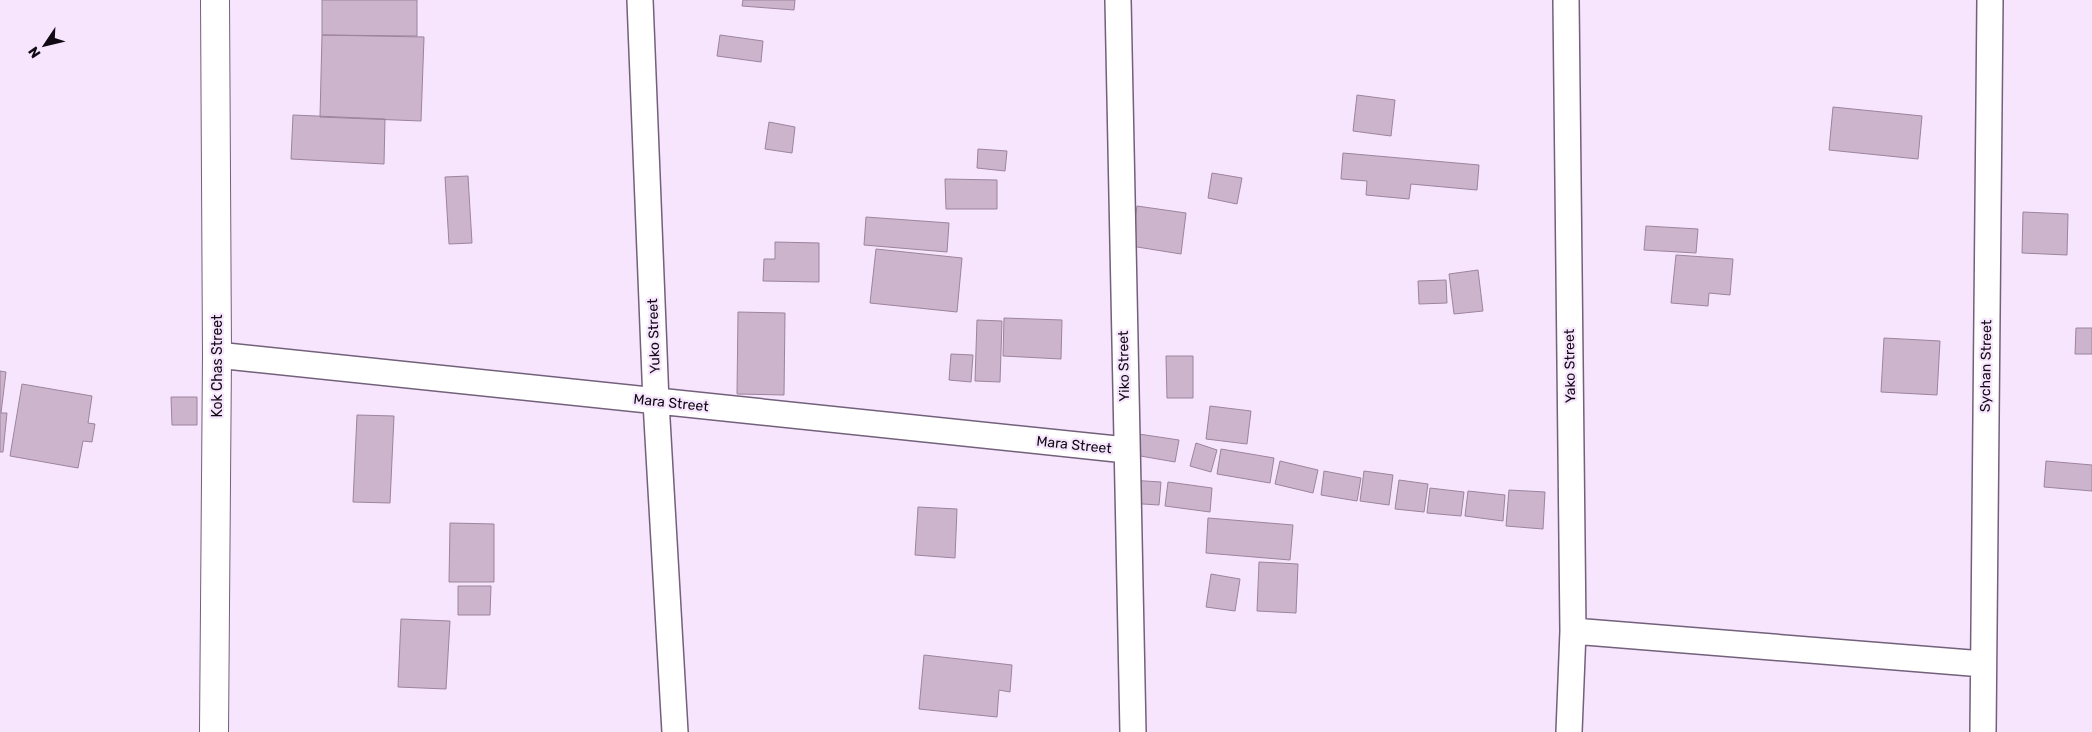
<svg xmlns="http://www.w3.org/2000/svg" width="2092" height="732" font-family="Rubik,sans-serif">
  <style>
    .building { fill: #cdb4cd; stroke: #9c849d }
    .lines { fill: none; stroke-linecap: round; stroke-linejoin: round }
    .minor-casing { stroke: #73607a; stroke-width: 28 }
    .tertiary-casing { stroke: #73607a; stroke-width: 30 }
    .minor { stroke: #fff; stroke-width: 25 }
    .tertiary { stroke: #fff; stroke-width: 28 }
    .labels { text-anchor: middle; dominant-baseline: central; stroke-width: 4.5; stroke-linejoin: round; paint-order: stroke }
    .street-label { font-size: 14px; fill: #110a14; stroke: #f6e5fc }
  </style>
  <rect width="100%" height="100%" fill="#f6e5fc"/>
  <path class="building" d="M322 0H417V36L322 35Z
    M743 0H795L794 10 742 6Z
    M322 35 424 37 421 121 320 117Z
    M720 35 763 41 761 62 717 56Z
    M1357 95 1395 100 1391 136 1353 131Z
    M1833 107 1922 116 1918 159 1829 150Z
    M293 115 385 119 384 164 291 159Z
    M769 122 795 127 792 153 765 149Z
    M978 149 1007 151 1005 171 977 168Z
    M1343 153 1479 165 1477 190 1411 184 1409 199 1366 195 1367 181 1341 179Z
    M1212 173 1242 178 1237 204 1208 198Z
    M468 176 472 243 449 244 445 177Z
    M945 179 997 180V209H946Z
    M1137 206 1186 213 1181 254 1131 246Z
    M2023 212 2068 214 2067 255 2022 253Z
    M866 217 949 223 947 252 864 245Z
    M1646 226 1698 229 1696 253 1644 250Z
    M775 242 819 243V282L763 281 764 259H775Z
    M876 249 962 258 957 312 870 303Z
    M1676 255 1733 259 1730 295 1709 293 1708 306 1671 303Z
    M1478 270 1483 311 1454 314 1449 274Z
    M1446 280 1447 303 1419 304 1418 281Z
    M738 312 785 313 784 395 737 394Z
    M1004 318 1062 320 1061 359 1003 356Z
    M977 320 1002 321 1000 382 975 381Z
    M2076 328H2092V354H2075Z
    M1884 338 1940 341 1937 395 1881 392Z
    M951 354 973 355 971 382 949 380Z
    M1166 356H1193V398H1167Z
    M0 371 6 372 1 413H7L3 452H0Z
    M22 384 92 396 88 423 95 424 92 442 83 441 78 468 10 456Z
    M171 397H197V425H172Z
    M1210 406 1251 411 1247 444 1206 439Z
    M357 415 394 416 390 503 353 502Z
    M1132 433 1179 440 1175 462 1129 454Z
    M1196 443 1217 450 1211 472 1190 466Z
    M1221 449 1274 458 1270 483 1217 474Z
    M1280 461 1318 470 1313 493 1275 484Z
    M2046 461 2092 465V491L2044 487Z
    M1324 471 1361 478 1357 501 1321 495Z
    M1364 471 1393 475 1389 505 1360 501Z
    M1129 480 1161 482 1159 505 1127 503Z
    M1399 480 1428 484 1424 512 1395 509Z
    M1168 482 1212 488 1210 512 1165 506Z
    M1430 488 1464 492 1461 516 1427 513Z
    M1509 490 1545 492 1543 529 1506 526Z
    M1468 491 1505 495 1503 521 1465 516Z
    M918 507 957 509 955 558 915 555Z
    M1208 518 1293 525 1290 560 1206 553Z
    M450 523 494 524V582H449Z
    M1259 562 1298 564 1296 613 1257 611Z
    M1211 574 1240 579 1235 611 1206 607Z
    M458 586H491L490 615H458Z
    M401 619 450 621 446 689 398 687Z
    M924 655 1012 665 1010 692 999 690 997 717 919 709Z"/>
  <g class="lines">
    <defs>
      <path id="minor" d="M640 0 656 402 675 732
        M1118 0 1133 732
        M1566 0 1573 631 1569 732
        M217 355 1126 450
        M1573 631 1983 664
        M1983 732 1990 0"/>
      <path id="tertiary" d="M214 732 217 355 215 0"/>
    </defs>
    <use href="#minor" class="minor-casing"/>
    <use href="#tertiary" class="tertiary-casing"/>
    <use href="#minor" class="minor"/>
    <use href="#tertiary" class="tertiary"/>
  </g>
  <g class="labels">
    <g class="street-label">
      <text transform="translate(654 336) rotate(-92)">Yuko Street</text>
      <text transform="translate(217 366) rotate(-90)">Kok Chas Street</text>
      <text transform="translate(1124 366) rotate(-91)">Yiko Street</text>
      <text transform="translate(1570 366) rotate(-91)">Yako Street</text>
      <text transform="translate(1986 366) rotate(-89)">Sychan Street</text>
      <text transform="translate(671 403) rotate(6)">Mara Street</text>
      <text transform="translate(1074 445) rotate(6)">Mara Street</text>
    </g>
  </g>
  <g transform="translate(45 45) rotate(235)" stroke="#f6e5fc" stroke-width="4" paint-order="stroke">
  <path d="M0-4L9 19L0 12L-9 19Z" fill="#110a14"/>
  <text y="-8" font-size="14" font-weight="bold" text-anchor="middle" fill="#110a14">N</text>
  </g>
</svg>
